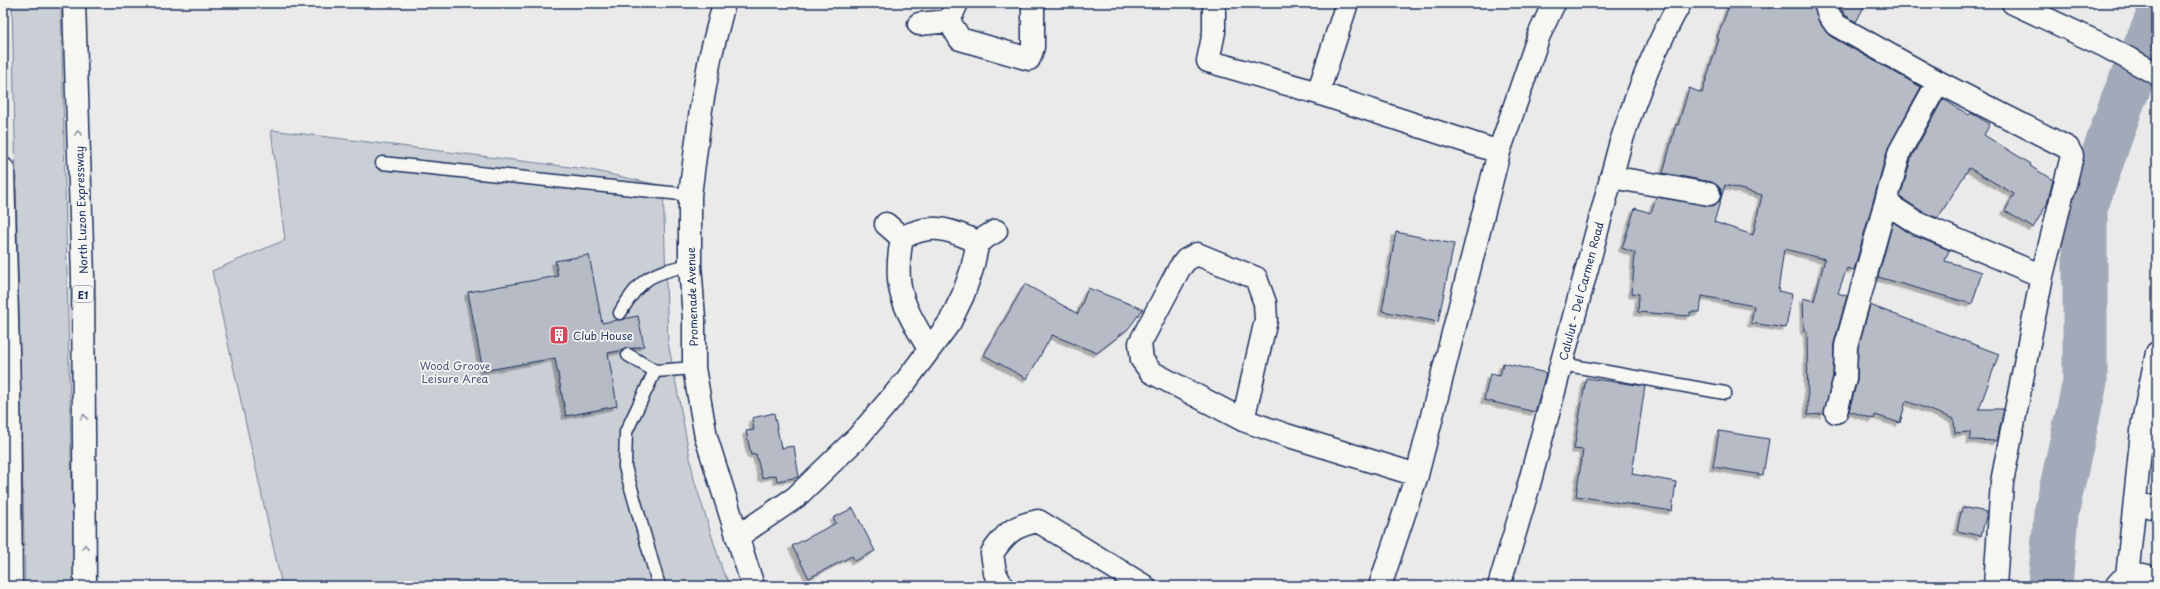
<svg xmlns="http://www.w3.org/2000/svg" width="2160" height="589" font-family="'Playpen Sans',sans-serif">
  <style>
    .green { fill: #caced5; stroke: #727e9a }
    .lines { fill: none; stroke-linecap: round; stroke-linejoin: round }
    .river { stroke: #a2aaba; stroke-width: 45 }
    .building { fill: #b6bbc6; stroke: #1b2f5e; fill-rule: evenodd; filter: url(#shadow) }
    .service-casing { stroke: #1b2f5e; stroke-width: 15 }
    .minor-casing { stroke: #1b2f5e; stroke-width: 25 }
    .secondary-casing { stroke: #1b2f5e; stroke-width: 25 }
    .motorway-casing { stroke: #1b2f5e; stroke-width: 25 }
    .service { stroke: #f6f6f2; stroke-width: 12 }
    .minor { stroke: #f6f6f2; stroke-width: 22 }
    .secondary { stroke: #f6f6f2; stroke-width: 22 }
    .motorway { stroke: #f6f6f2; stroke-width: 22 }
    .oneway { stroke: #8892a8 }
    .labels { text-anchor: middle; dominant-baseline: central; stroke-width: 3.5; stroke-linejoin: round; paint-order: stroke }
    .shield { fill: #f6f6f2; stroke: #5d6b8a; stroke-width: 1 }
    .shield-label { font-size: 10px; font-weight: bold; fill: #1b2f5e }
    .street-label { font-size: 11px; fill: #1b2f5e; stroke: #f6f6f2 }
    .poi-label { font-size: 11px; fill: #1b2f5e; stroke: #f6f6f2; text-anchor: start }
    .park-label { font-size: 11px; fill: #47577c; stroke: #f6f6f2 }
  </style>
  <defs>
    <filter id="shadow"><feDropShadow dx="-3.5" dy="3.5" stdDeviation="0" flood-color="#0004"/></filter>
  </defs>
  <rect width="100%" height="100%" fill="#e9eae9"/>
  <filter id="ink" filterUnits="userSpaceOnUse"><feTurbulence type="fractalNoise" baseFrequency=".025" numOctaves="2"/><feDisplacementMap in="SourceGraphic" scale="8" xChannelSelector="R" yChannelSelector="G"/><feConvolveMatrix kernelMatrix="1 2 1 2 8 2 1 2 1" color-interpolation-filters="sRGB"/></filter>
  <g filter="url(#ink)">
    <path class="green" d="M12 3H61L74 586H25Z
      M271 130 586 169 663 186 668 342 694 479 723 572 731 586H282L212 271 285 240Z"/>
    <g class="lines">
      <path class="river" d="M2050 586 2056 514 2085 382V208L2123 100 2157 20"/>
    </g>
    <path class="building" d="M1730 3H1813L1819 22 1830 36 1921 87 1888 148 1854 270 1847 268 1838 293 1847 296 1834 343 1833 376 1824 414 1808 415 1807 331H1804L1803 298 1814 301 1825 259 1784 249 1778 291 1792 294 1786 328 1751 323 1754 306 1702 296 1700 312H1690V316L1638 312 1639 294 1632 293 1635 253 1622 248 1635 208 1651 213 1656 197 1713 206 1718 202 1721 197V189L1712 182 1663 173 1676 124 1678 125 1689 88 1702 93 1719 39 1717 38ZM1725 185 1762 195 1753 235 1714 222Z
      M1838 3H1866L1856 22 1845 15Z
      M1943 99 1969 115 1971 113 1990 124 1984 135 2031 164 2030 166 2053 180 2047 204 2033 228 2005 211 2014 194 1969 168 1938 218 1923 212 1900 197 1912 156Z
      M1893 222 1912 235 1949 250 1945 261 1982 272 1972 304 1878 277Z
      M1396 232 1454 244 1438 322 1382 311Z
      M589 255 602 323 638 316 644 346 608 353 617 406 566 416 555 358 483 371 468 292 558 276 555 261Z
      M1025 284 1078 314 1088 288 1143 309 1128 329 1097 353 1052 335 1027 379 984 355Z
      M1870 305 1999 354 1979 409H2004L1997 441 1970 440V432L1955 433 1954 419 1906 401 1900 423 1875 415 1874 419 1849 411 1857 381 1858 348Z
      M1503 363 1546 373 1535 412 1484 400 1490 374 1500 376Z
      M1586 378 1645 386 1632 474 1676 482 1672 511 1576 496 1583 450 1574 449Z
      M774 413 781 448 794 446 799 477 777 481 776 475 762 478 756 454 751 455 746 431 754 430 752 418Z
      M1719 431 1769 439 1763 475 1713 467Z
      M1962 507 1987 512 1981 536 1957 531Z
      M853 508 875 551 855 561 852 556 809 578 792 546 836 523 833 518Z"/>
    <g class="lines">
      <defs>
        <path id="service" d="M382 163 690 195
          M620 313C640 278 651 273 690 265
          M628 355 655 371 694 368
          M1562 364 1725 393
          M655 371 626 432 625 467 659 586"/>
        <path id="minor" d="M724 3 710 58 701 109 690 195V265L694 318V368L706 437 753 586
          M1214 3V32L1208 61 1318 93 1499 152
          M1825 3 1829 15 1836 25 1938 82 2068 148 2072 156 2042 276 2002 482 1995 586
          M2013 3 2105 46 2157 74
          M949 21 957 3
          M919 24 949 21 960 39 1029 59 1033 47V3
          M1318 93 1347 3
          M1611 177 1709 194
          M1886 203 1917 223 2042 276
          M886 224 902 238
          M902 238C892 290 904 306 929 349
          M902 238C931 222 949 229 978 242
          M1836 412 1845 378 1846 346 1900 151 1938 82
          M1243 420 1266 320 1265 303 1256 278 1197 254 1186 260 1179 269 1140 343 1142 360 1151 372 1243 420 1286 435 1417 475
          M2135 503 2157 508
          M737 537 796 497 858 437 906 381 950 322 963 295 972 269 978 242 996 231
          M2127 577 2143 422 2157 353
          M2117 585C2127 571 2144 573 2157 580
          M1002 586 995 573 992 553C1006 533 1013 526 1038 521L1144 586
          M1380 586 1417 475 1499 152 1539 35 1554 3"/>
        <path id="secondary" d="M1499 586 1527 492 1620 145C1636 95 1654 49 1680 3"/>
        <path id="motorway" d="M74 3 83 277 85 586
          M3 169 9 389 11 586"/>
      </defs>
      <use href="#service" class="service-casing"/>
      <use href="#minor" class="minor-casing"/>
      <use href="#secondary" class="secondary-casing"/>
      <use href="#motorway" class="motorway-casing"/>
      <use href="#service" class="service"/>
      <use href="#minor" class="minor"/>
      <use href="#secondary" class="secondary"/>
      <use href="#motorway" class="motorway"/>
    </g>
    <defs><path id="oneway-chevron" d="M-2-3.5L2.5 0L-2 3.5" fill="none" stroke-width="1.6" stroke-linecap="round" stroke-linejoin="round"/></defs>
    <g class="oneway">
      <use href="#oneway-chevron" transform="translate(78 133) rotate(-92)"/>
      <use href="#oneway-chevron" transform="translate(84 417) rotate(-90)"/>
      <use href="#oneway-chevron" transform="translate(85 547) rotate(-90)"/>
    </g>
  </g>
  <defs>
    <symbol id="building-square" viewBox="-11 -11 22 22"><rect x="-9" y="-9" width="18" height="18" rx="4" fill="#d1495b" stroke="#f6f6f2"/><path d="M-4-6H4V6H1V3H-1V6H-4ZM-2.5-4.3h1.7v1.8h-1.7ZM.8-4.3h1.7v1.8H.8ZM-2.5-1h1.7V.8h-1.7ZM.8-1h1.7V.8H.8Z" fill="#fff"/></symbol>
  </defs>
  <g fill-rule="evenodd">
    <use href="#building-square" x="548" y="324" width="22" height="22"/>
  </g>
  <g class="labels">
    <rect class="shield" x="73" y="286" width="20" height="16" rx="3"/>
    <g class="shield-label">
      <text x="83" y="294">E1</text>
    </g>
    <g class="street-label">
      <text transform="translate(81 210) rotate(-92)">North Luzon Expressway</text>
      <text transform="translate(1581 291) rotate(-75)">Calulut - Del Carmen Road</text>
      <text transform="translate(692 297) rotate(-92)">Promenade Avenue</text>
    </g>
    <g class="poi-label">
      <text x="573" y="335">Club House</text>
    </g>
    <g class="park-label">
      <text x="455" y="365">Wood Groove<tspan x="455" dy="13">Leisure Area</tspan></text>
    </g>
  </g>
  <rect width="2160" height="589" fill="none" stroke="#f6f6f2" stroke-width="16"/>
  <rect x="8" y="8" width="2144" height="573" fill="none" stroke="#1b2f5e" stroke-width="1.5" filter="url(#ink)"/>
</svg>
